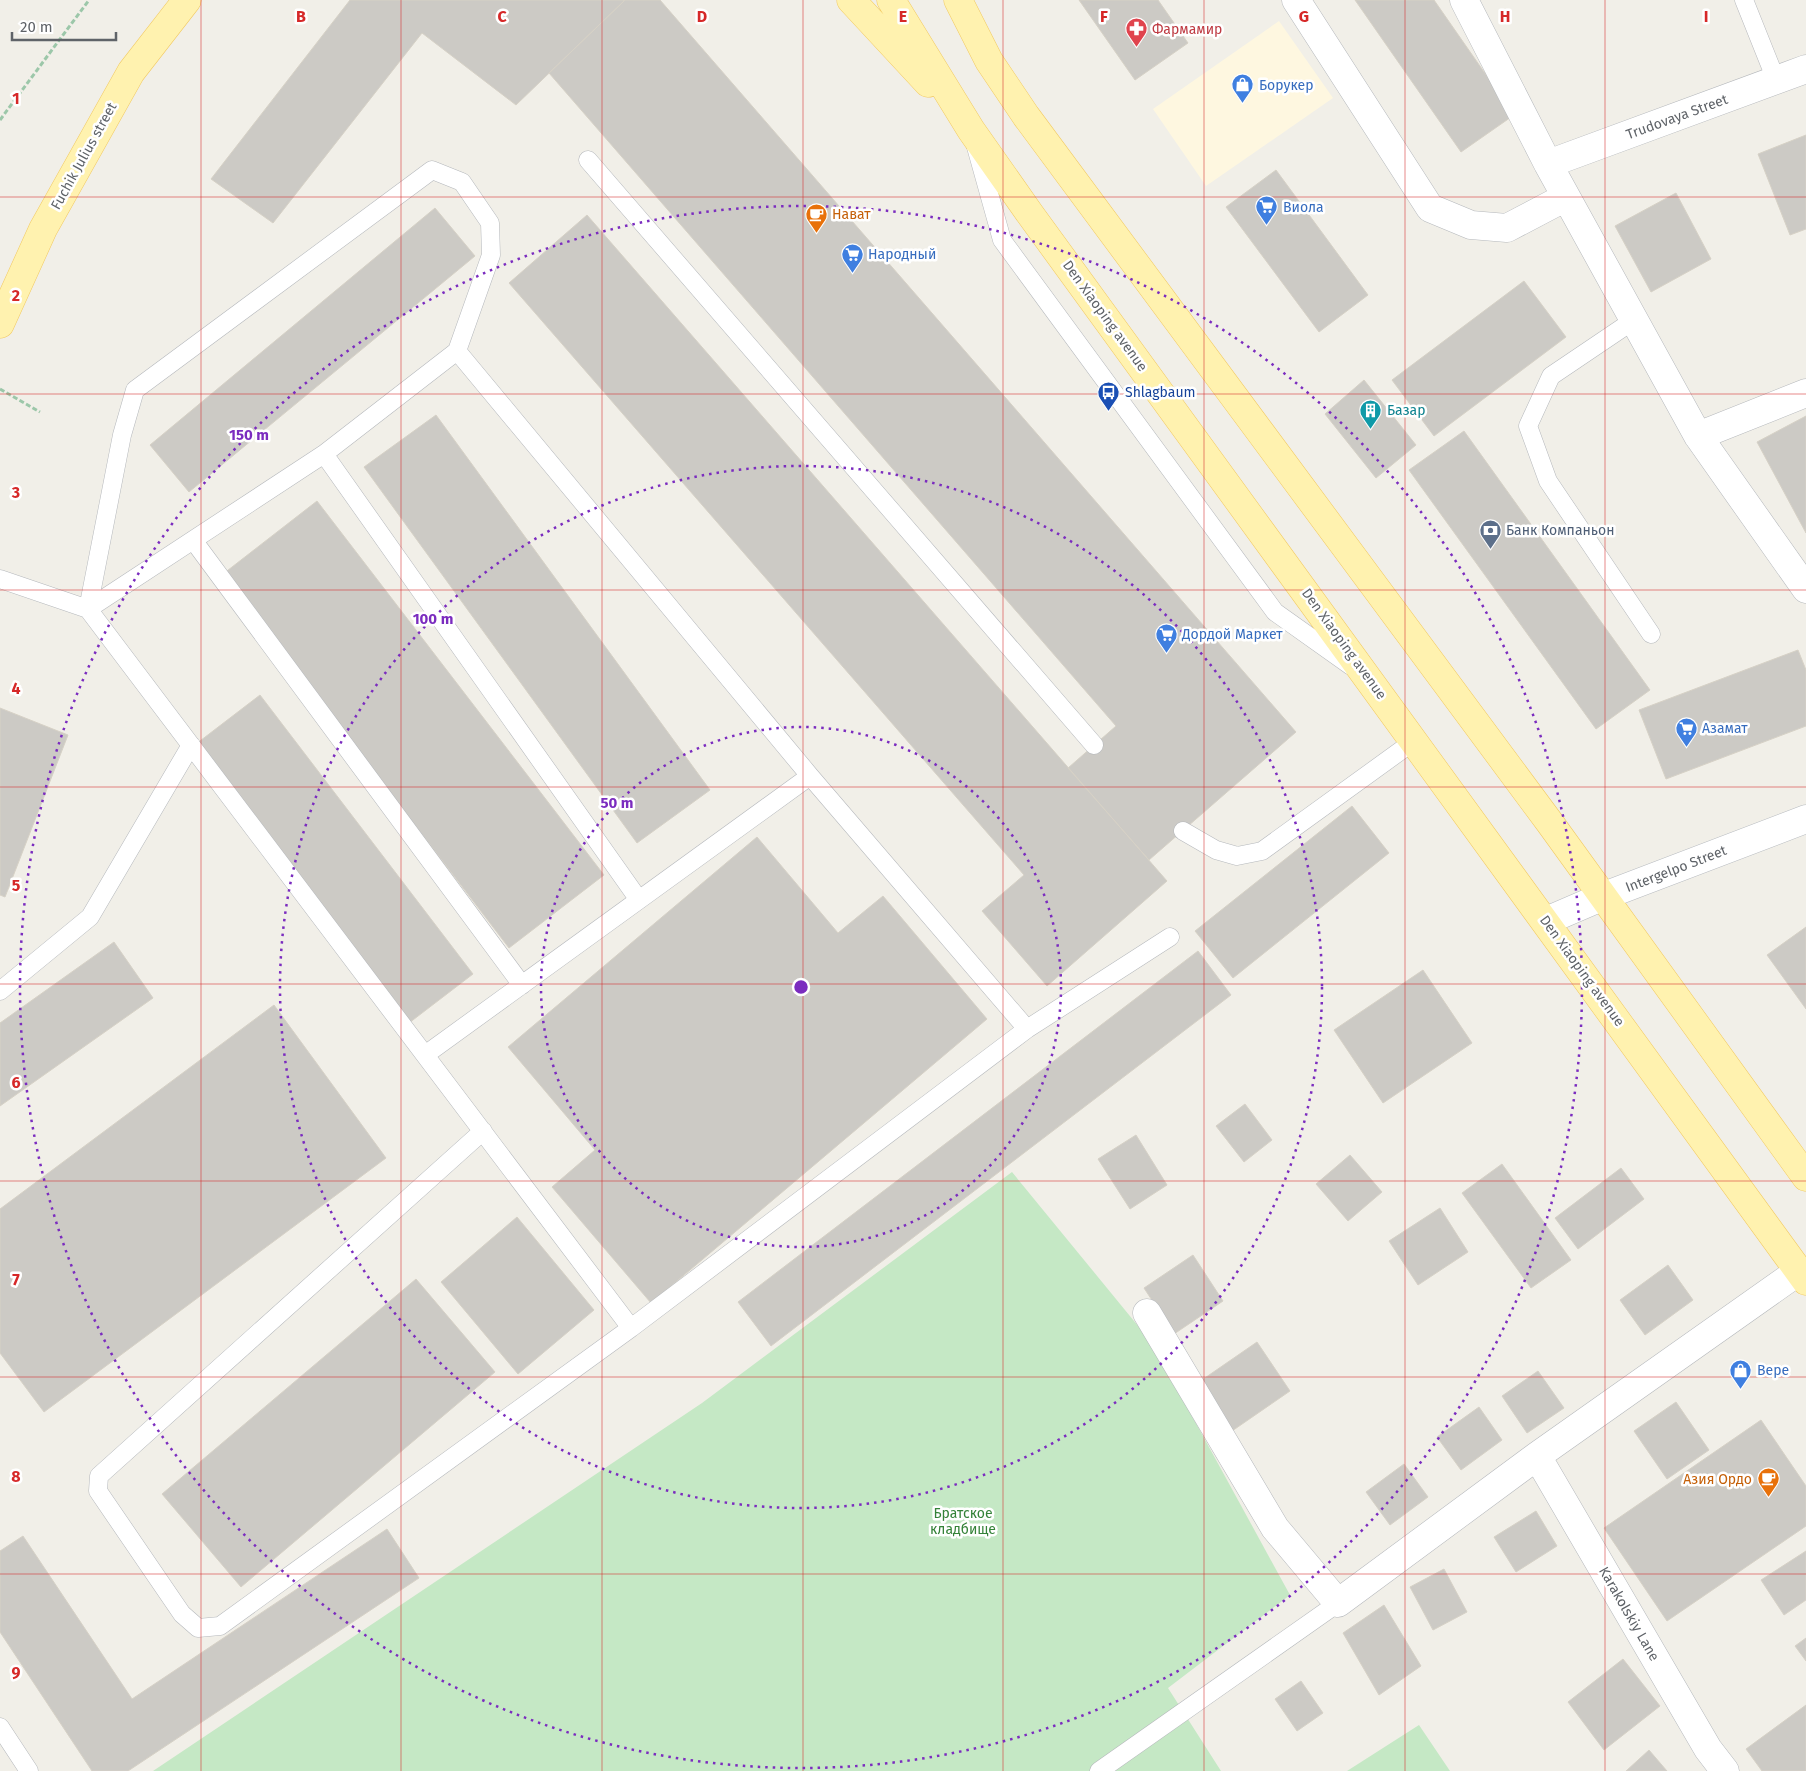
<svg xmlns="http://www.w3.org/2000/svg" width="1806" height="1771" font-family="'Fira Sans',sans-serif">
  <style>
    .commercial { fill: #fef7e0 }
    .green { fill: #c5e8c5 }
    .building { fill: #cccac5; stroke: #d6d1c6 }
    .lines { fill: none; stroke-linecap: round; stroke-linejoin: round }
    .service-casing { stroke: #b5b8bc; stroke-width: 19 }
    .minor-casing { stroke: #b5b8bc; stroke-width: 29 }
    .secondary-casing { stroke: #b6babf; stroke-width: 29 }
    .primary-casing { stroke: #f2c960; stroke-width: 29 }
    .path { stroke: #9cc7a9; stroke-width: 3; stroke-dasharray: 5 2.5; stroke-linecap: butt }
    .service { stroke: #fff; stroke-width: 18 }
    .minor { stroke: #fff; stroke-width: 28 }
    .secondary { stroke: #fff; stroke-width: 28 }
    .primary { stroke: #fff2af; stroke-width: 28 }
    .grid { fill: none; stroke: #d62828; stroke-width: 1; stroke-opacity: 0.55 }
    .ring { fill: none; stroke: #7b2cbf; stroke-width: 2.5; stroke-dasharray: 2.5 5 }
    .labels { text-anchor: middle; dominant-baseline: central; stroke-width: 5; stroke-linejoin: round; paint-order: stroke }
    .health-label { font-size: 14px; fill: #be3a42; stroke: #fff; text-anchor: start }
    .shop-label { font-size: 14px; fill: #366cbe; stroke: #fff; text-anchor: start }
    .street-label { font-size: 14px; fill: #5f6368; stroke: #fff }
    .food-label { font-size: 14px; fill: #c56008; stroke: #fff; text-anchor: start }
    .transit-label { font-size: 14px; fill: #164399; stroke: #fff; text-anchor: start }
    .culture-label { font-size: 14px; fill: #0d838f; stroke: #fff; text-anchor: start }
    .service-label { font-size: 14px; fill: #4e5e75; stroke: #fff; text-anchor: start }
    .park-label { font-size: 14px; fill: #348238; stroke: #fff }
    .grid-label { font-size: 16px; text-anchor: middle; font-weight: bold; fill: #d62828; stroke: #fff; stroke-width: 5; stroke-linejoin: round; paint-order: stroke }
    .centre { fill: #7b2cbf; stroke: #fff; stroke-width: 2.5 }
    .ring-label { font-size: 15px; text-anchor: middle; font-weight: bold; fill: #7b2cbf; stroke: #fff; stroke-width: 5; stroke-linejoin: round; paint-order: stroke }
  </style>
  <rect width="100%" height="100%" fill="#f1efe8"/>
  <path class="commercial" d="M1279 21 1333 98 1206 186 1153 109Z"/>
  <path class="green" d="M1012 1172 1152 1343 1290 1595 1168 1688 1221 1771H153L702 1403Z
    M1419 1725 1450 1771H1347Z"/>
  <path class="building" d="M350 0H623L624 1 516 105 422 33 273 223 211 179Z
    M625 0H660L1296 732 1149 860 1068 768 1116 726 549 73Z
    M1079 0H1158L1188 43 1135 80Z
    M1355 0H1434L1514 115 1461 152Z
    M1806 135V229L1790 235 1758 154Z
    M1276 170 1368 295 1319 332 1226 207Z
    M1676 193 1711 259 1651 292 1615 226Z
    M435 208 475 256 189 492 150 445Z
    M587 215 1167 881 1047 986 982 911 1024 875 509 283Z
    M1524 281 1566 337 1434 436 1392 380Z
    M1364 380 1416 445 1376 478 1325 414Z
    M436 415 710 790 637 843 364 467Z
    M1806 416V533L1757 442Z
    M1464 431 1650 690 1596 729 1409 470Z
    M317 501 604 875 509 948 223 574Z
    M1798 650 1806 670V726L1666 779 1639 710Z
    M260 695 473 974 409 1023 196 744Z
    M0 708 68 735 5 897 0 895Z
    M1352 806 1389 853 1233 978 1195 931Z
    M757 837 838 933 883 896 987 1019 651 1303 552 1187 595 1150 508 1047Z
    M1806 927V1009L1767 955Z
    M114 942 153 998 0 1106V1023Z
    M1198 951 1231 995 771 1346 738 1302Z
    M1423 970 1472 1043 1383 1103 1334 1030Z
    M274 1005 386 1158 44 1412 0 1353V1209Z
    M1245 1104 1272 1140 1244 1162 1216 1126Z
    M1136 1135 1167 1185 1130 1209 1098 1159Z
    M1350 1155 1382 1192 1348 1221 1316 1184Z
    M1502 1164 1571 1260 1531 1288 1462 1193Z
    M1621 1168 1644 1199 1578 1249 1555 1218Z
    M1440 1208 1468 1252 1418 1285 1389 1241Z
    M517 1217 594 1310 518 1374 441 1282Z
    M1193 1255 1223 1301 1174 1334 1144 1288Z
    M1668 1265 1693 1300 1645 1335 1620 1300Z
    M416 1279 495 1372 241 1587 162 1494Z
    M1257 1342 1290 1391 1232 1431 1199 1382Z
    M1538 1371 1564 1408 1527 1433 1502 1396Z
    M1676 1402 1709 1450 1667 1479 1634 1431Z
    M1479 1407 1502 1440 1461 1470 1437 1437Z
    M1761 1420 1806 1486V1526L1667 1621 1604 1528Z
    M1404 1464 1428 1497 1390 1525 1366 1492Z
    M1536 1511 1557 1546 1516 1572 1494 1537Z
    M387 1529 419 1578 128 1771H92L0 1632V1551L23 1536 132 1699Z
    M1806 1551V1600L1784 1615 1761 1580Z
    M1444 1569 1467 1612 1433 1630 1410 1587Z
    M1384 1605 1421 1666 1379 1695 1343 1633Z
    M1806 1638V1661L1795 1646Z
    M1623 1659 1660 1706 1604 1750 1568 1702Z
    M1301 1681 1323 1713 1297 1731 1275 1699Z
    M1806 1705V1771H1762L1746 1749Z
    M1649 1750 1667 1771H1626Z"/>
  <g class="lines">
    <defs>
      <path id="service" d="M1744 0 1776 80
        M976 147 1002 240 1275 612 1351 666
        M588 160 1094 745
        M1634 320 1551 376 1528 426 1548 481 1651 634
        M324 454 639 900
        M193 540 522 985
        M0 579 88 609 631 1328 1027 1029 810 776 457 351 324 454 88 609
        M88 609 122 435 135 390 432 170 462 182 490 223 491 255 457 351
        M1183 831 1216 850 1237 856 1262 851 1414 741
        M0 991 90 917 191 745
        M1027 1029 1170 937
        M425 1055 810 776
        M483 1131 99 1476 98 1491 182 1614 198 1628 220 1626 631 1328
        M0 1727 29 1771
        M1099 1771 1338 1603"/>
      <path id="minor" d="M1296 0 1430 208 1471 225 1507 228 1566 197
        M1464 0 1548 164 1698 436 1806 589
        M1548 164 1806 69
        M1698 436 1806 393
        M1147 1313 1275 1528 1338 1603 1537 1456 1799 1271
        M1537 1456 1708 1749 1725 1771"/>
      <path id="secondary" d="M1546 921 1604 896 1806 819"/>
      <path id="primary" d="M851 0 928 83
        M891 0 971 130 1030 214 1806 1281
        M958 0 989 61 1026 116 1550 823 1806 1177
        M0 324 43 229 131 72 187 0"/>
    </defs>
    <use href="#service" class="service-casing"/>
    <use href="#minor" class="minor-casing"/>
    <use href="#secondary" class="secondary-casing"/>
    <use href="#primary" class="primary-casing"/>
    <path class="path" d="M0 120 89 0
      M0 389 40 412"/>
    <use href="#service" class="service"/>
    <use href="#minor" class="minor"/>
    <use href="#secondary" class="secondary"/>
    <use href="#primary" class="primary"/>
  </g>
  <path class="grid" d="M201 0V1771M401 0V1771M602 0V1771M803 0V1771M1003 0V1771M1204 0V1771M1405 0V1771M1605 0V1771M0 197H1806M0 394H1806M0 590H1806M0 787H1806M0 984H1806M0 1181H1806M0 1377H1806M0 1574H1806"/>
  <g class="ring">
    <circle cx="801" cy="987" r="260"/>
    <circle cx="801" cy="987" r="521"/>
    <circle cx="801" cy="987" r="781"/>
  </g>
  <defs>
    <symbol id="pharmacy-pin" viewBox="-11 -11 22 30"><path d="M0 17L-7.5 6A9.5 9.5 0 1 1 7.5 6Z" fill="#e0444e" stroke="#fff"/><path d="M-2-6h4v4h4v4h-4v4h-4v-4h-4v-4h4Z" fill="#fff"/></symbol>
    <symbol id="shop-pin" viewBox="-11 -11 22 30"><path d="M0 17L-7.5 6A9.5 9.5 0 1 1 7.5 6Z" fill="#3f7fe0" stroke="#fff"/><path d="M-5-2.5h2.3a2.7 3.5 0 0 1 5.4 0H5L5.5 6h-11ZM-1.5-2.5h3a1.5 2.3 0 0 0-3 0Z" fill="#fff"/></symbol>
    <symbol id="supermarket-pin" viewBox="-11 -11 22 30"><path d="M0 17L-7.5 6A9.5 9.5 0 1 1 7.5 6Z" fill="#3f7fe0" stroke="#fff"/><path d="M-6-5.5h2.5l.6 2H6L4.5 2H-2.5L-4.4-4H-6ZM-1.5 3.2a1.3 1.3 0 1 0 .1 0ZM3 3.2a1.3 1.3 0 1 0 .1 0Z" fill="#fff"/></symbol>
    <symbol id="cafe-pin" viewBox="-11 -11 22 30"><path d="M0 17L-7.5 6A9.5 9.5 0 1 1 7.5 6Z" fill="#e8710a" stroke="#fff"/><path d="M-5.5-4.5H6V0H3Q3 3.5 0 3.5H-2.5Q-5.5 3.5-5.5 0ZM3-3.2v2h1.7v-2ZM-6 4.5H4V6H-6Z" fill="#fff"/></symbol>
    <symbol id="bus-pin" viewBox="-11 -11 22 30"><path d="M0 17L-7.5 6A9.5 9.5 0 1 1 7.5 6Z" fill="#1a4fb4" stroke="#fff"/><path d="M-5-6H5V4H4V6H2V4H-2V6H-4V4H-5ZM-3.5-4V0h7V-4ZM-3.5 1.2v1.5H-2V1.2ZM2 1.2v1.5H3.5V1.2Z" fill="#fff"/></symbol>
    <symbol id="building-pin" viewBox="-11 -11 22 30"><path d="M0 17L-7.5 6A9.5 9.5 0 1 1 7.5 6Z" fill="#0f9aa8" stroke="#fff"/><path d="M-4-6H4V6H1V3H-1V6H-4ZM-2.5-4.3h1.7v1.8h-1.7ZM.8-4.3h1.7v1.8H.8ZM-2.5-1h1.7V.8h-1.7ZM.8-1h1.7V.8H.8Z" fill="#fff"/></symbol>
    <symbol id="bank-pin" viewBox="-11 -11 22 30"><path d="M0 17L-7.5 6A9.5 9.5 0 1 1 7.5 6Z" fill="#5c6f8a" stroke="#fff"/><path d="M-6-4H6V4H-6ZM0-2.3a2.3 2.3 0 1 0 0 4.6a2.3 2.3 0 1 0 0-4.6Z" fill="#fff"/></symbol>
  </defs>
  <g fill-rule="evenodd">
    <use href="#pharmacy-pin" x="1124" y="16" width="25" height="34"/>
    <use href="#shop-pin" x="1230" y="72" width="25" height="34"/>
    <use href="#supermarket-pin" x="1254" y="194" width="25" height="34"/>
    <use href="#cafe-pin" x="804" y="202" width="25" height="34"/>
    <use href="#supermarket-pin" x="840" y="242" width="25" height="34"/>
    <use href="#bus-pin" x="1096" y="380" width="25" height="34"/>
    <use href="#building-pin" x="1358" y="398" width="25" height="34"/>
    <use href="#bank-pin" x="1478" y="518" width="25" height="34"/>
    <use href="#supermarket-pin" x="1154" y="622" width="25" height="34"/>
    <use href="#supermarket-pin" x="1674" y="716" width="25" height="34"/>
    <use href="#shop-pin" x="1728" y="1358" width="25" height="34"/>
    <use href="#cafe-pin" x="1756" y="1466" width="25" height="34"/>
  </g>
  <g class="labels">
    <g class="health-label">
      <text x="1152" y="29">Фармамир</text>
    </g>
    <g class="shop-label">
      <text x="1259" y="85">Борукер</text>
      <text x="1283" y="207">Виола</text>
      <text x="868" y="254">Народный</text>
      <text x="1182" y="634">Дордой Маркет</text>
      <text x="1702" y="728">Азамат</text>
      <text x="1757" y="1370">Вере</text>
    </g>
    <g class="street-label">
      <text transform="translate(1677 117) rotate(-20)">Trudovaya Street</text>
      <text transform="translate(84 156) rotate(-61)">Fuchik Julius street</text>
      <text transform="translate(1105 316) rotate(54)">Den Xiaoping avenue</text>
      <text transform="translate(1344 644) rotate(54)">Den Xiaoping avenue</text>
      <text transform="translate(1676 869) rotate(-21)">Intergelpo Street</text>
      <text transform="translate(1582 971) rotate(54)">Den Xiaoping avenue</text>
      <text transform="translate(1629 1614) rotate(60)">Karakolskiy Lane</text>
    </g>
    <g class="food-label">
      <text x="832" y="214">Нават</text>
      <text x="1752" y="1479" text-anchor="end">Азия Ордо</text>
    </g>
    <g class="transit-label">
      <text x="1125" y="392">Shlagbaum</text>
    </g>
    <g class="culture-label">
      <text x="1387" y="410">Базар</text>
    </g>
    <g class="service-label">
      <text x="1506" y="530">Банк Компаньон</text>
    </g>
    <g class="park-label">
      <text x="963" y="1513">Братское<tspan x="963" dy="16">кладбище</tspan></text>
    </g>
  </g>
  <g class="grid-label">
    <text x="301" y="22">B</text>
    <text x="502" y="22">C</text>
    <text x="702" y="22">D</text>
    <text x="903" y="22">E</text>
    <text x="1104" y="22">F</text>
    <text x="1304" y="22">G</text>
    <text x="1505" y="22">H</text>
    <text x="1706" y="22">I</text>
    <text x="16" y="104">1</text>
    <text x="16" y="301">2</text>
    <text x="16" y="498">3</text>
    <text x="16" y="694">4</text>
    <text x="16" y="891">5</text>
    <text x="16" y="1088">6</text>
    <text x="16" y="1285">7</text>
    <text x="16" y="1482">8</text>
    <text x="16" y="1678">9</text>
  </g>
  <circle cx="801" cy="987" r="8" class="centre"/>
  <g class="ring-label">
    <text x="249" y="440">150 m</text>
    <text x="433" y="624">100 m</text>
    <text x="617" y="808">50 m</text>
  </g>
  <path d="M12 32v8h104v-8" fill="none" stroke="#5f6368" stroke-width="2.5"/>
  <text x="20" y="32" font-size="15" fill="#5f6368" stroke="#ffffff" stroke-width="4" paint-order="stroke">20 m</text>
</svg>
